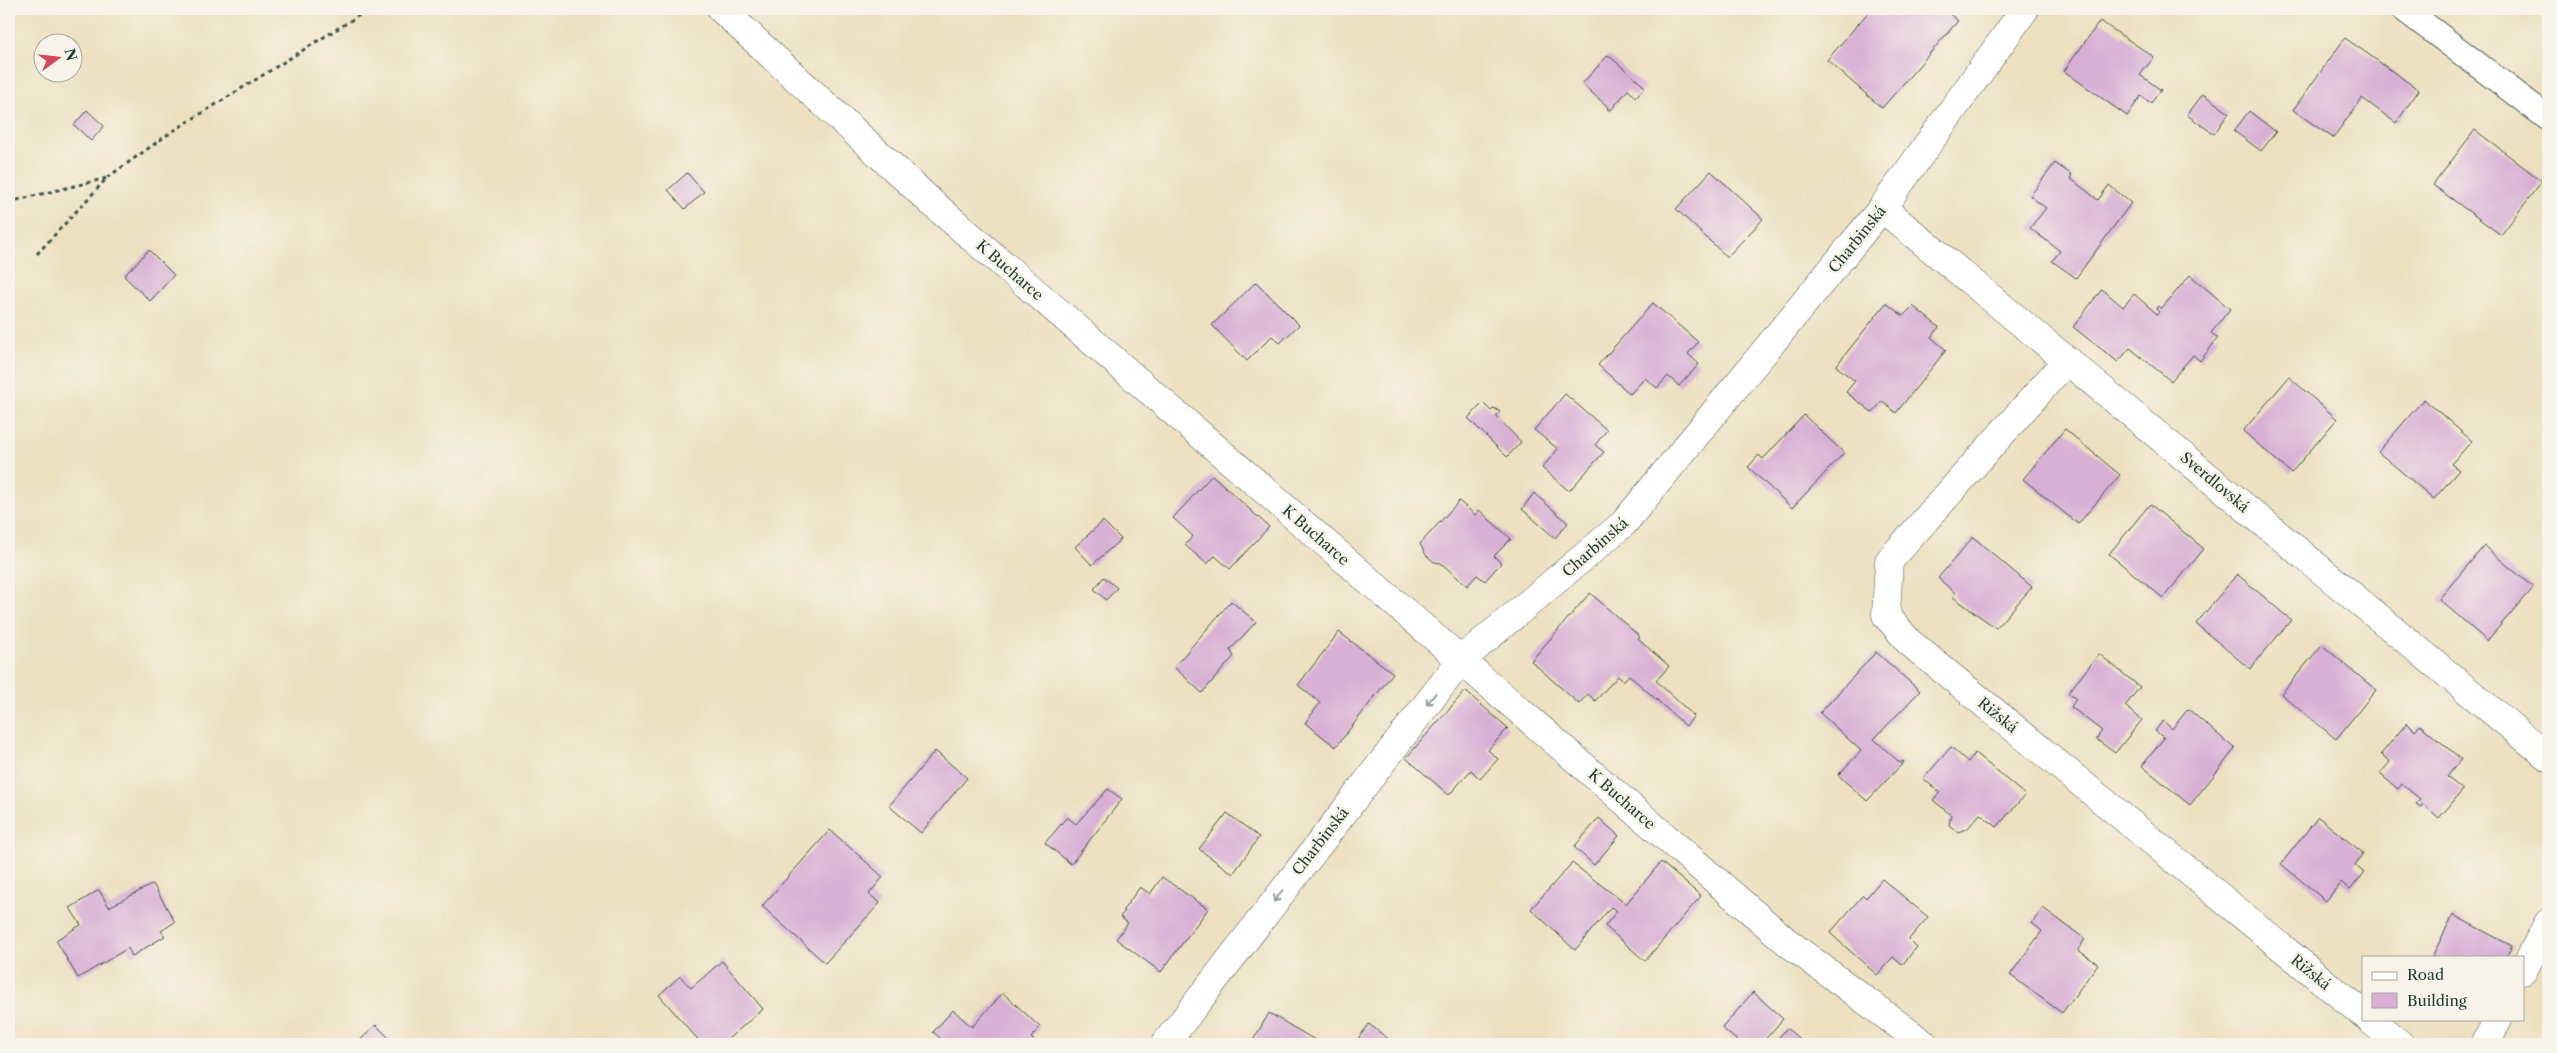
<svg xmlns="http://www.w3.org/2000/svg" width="2557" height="1053" font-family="'Libre Caslon Text',serif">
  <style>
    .building { fill: #d8b0d5 }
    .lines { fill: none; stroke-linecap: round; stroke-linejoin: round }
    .lane-casing { stroke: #3e5549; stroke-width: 27 }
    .street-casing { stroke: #3e5549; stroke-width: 29 }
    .path { stroke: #3e5549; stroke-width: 3; stroke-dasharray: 4 4; stroke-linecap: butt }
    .lane { stroke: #fff; stroke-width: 25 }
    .street { stroke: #fff; stroke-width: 28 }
    .oneway { stroke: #8f9e9a }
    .labels { text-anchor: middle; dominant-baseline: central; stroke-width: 5; stroke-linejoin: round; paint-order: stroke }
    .street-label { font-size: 15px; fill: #1f3d34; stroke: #f7f3e8 }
  </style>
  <rect width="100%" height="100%" fill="#f7f3e8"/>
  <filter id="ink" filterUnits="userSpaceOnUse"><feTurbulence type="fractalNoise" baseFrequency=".02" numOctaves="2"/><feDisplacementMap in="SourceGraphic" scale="10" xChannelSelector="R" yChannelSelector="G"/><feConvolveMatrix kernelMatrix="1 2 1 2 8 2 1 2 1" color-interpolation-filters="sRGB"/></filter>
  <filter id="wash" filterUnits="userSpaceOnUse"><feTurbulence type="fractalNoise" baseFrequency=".0096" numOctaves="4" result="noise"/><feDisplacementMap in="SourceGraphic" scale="20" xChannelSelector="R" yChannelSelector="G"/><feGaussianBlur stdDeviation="1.12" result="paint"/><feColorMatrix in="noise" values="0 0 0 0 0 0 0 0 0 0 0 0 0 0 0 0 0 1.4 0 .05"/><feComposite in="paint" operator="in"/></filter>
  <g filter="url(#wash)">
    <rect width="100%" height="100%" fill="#ece0bf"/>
    <g id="blocks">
      <path class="building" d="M1871 9H1944L1958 21 1882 108 1827 60Z
        M2100 21 2154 57 2140 75 2161 90 2151 103 2141 96 2127 116 2064 71Z
        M2345 38 2419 90 2396 123 2362 98 2333 138 2293 110Z
        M1608 55 1645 87 1636 97 1628 90 1611 110H1608L1607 106 1582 84Z
        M2203 94 2229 113 2214 134 2187 115Z
        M87 110 104 126 91 141 74 125Z
        M2249 111 2276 132 2261 151 2234 131Z
        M2475 130 2542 181 2501 235 2433 185Z
        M2055 163 2072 175 2070 178 2098 200 2109 185 2131 203 2076 278 2052 261 2060 251 2030 228 2046 208 2030 196Z
        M1711 171 1763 219 1727 257 1676 209Z
        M687 173 704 192 685 209 668 190Z
        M149 250 174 275 150 301 124 276Z
        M2190 275 2230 309 2211 333 2218 338 2200 361 2193 355 2171 381 2130 348 2118 362 2073 327 2102 289 2123 307 2134 294 2157 314 2159 312 2156 309 2158 306 2161 309Z
        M1256 282 1299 325 1280 343 1272 336 1247 361 1212 325Z
        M1653 303 1698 342 1688 354 1699 364 1679 386 1668 376 1657 388 1645 378 1630 394 1598 365Z
        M1886 303 1903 316 1913 306 1939 327 1931 337 1946 350 1896 413 1882 401 1873 413 1846 392 1855 381 1836 366Z
        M2289 377 2337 419 2291 473 2243 431Z
        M1565 394 1607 430 1595 445 1604 452 1569 491 1542 468 1558 449 1534 430Z
        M2424 399 2472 441 2451 464 2459 470 2434 499 2378 452Z
        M1483 403 1491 411 1494 408 1500 412 1496 416 1521 442 1507 457 1468 418Z
        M1804 415 1844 453 1792 508 1748 467 1759 455 1763 459Z
        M2065 429 2120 475 2078 524 2023 479Z
        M1212 475 1269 527 1230 569 1215 556 1207 564 1185 545 1193 536 1173 518Z
        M1534 493 1568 523 1555 538 1522 509Z
        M1459 501 1475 515 1479 510 1511 539 1494 556 1501 563 1485 581 1477 575 1467 586 1441 563 1434 562 1426 555 1420 544Z
        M2150 504 2204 549 2163 598 2109 554Z
        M1103 521 1121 539 1092 565 1075 547Z
        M1973 537 2032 587 1996 628 1953 597 1955 593 1938 578Z
        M2484 546 2533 587 2487 641 2439 599Z
        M2237 574 2291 620 2250 669 2196 624Z
        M1104 577 1117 588 1106 600 1094 589Z
        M1590 593 1640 637 1638 639 1669 666 1656 681 1694 716 1686 726 1629 675 1623 681 1618 676 1595 701 1588 694 1579 704 1531 661Z
        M1231 601 1256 622 1230 650 1234 656 1202 693 1174 667Z
        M1339 632 1393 673 1336 747 1305 723 1320 703 1298 685Z
        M2322 645 2376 690 2336 739 2281 694Z
        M1876 652 1920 691 1874 739 1900 763 1903 761 1904 762 1867 801 1838 775 1861 751 1820 713Z
        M2099 654 2140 687 2125 706 2142 720 2115 753 2096 739 2102 731 2071 707 2076 699 2068 693Z
        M1465 691 1508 728 1488 750 1498 759 1480 779 1471 770 1449 795 1406 758Z
        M2188 709 2235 749 2190 805 2142 766 2164 738 2155 731 2163 721 2172 729Z
        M2407 723 2415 731 2420 725 2461 759 2447 777 2463 790 2439 818 2423 804 2421 807 2416 804 2420 799 2402 784 2398 789 2380 774 2390 762 2381 754Z
        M1951 747 1968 762 1975 753 2025 795 1997 827 1980 814 1968 828 1958 832 1949 825 1951 815 1933 800 1940 792 1923 779Z
        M935 751 967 778 921 833 889 806Z
        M1108 789 1122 799 1071 864 1045 843 1067 817 1076 824Z
        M1227 813 1259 837 1233 874 1199 849Z
        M2318 817 2363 853 2355 865 2364 873 2350 890 2341 882 2326 901 2281 864Z
        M1599 818 1619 836 1594 865 1574 847Z
        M830 830 883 877 869 894 880 903 825 963 762 906Z
        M1661 862 1701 896 1645 961 1605 926 1617 911 1611 907 1575 950 1531 909 1572 863 1626 904Z
        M1162 877 1208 909 1161 972 1116 939 1128 923 1120 917 1125 911 1123 910 1140 887 1150 894Z
        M1882 879 1928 917 1909 939 1917 947 1902 965 1893 957 1877 975 1830 933 1863 895 1866 898Z
        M153 884 175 922 161 931 165 936 132 956 128 948 78 978 56 940 81 925 70 908 99 890 109 907Z
        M2043 908 2085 939 2078 950 2098 964 2062 1013 2010 975 2042 931 2032 923Z
        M2453 915 2512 946 2506 957H2432Z
        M722 961 763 1009 722 1044H702L659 995 680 976 691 988Z
        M1753 992 1783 1019 1761 1044H1741L1722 1028Z
        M1003 993 1040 1027 1031 1038 1038 1044H947L933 1032 953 1010 972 1027Z
        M1269 1013 1320 1043 1319 1044H1251Z
        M1369 1024 1391 1041 1389 1044H1354Z
        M376 1025 395 1044H356Z
        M1787 1028 1805 1044H1773Z"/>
    </g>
  </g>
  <g filter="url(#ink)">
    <use href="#blocks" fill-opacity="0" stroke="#3e5549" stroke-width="1"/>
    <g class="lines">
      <defs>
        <path id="lane" d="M2404 9 2548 118"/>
        <path id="street" d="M721 9 931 202 1787 942 1924 1044
          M1882 208 2548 757
          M2067 360 1889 561 1886 615 1909 642 2363 1014
          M2523 971 2548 923
          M2369 1019 2400 1044
          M1165 1044 1461 660 1624 523 1882 208 2025 9
          M2485 1044 2498 1019"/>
      </defs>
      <use href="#lane" class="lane-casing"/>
      <use href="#street" class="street-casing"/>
      <path class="path" d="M9 202 107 178
        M37 254 108 177 170 133 369 9"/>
      <use href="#lane" class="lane"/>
      <use href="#street" class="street"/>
    </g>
    <defs><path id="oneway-shaft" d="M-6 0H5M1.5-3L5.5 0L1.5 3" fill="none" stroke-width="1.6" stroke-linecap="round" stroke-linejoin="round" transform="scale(1.25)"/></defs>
    <g class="oneway">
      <use href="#oneway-shaft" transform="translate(1431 699) rotate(128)"/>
      <use href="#oneway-shaft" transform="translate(1278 896) rotate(127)"/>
    </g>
  </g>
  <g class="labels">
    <g class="street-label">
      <text transform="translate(1857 239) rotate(-51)">Charbinská</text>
      <text transform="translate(1010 270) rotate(41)">K Bucharce</text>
      <text transform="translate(2215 482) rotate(40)">Sverdlovská</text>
      <text transform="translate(1316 535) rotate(41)">K Bucharce</text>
      <text transform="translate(1595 547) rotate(-41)">Charbinská</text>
      <text transform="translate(1998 715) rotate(39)">Rižská</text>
      <text transform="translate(1622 799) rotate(41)">K Bucharce</text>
      <text transform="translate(1320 841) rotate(-52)">Charbinská</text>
      <text transform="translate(2311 972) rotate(39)">Rižská</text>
    </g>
  </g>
  <rect width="2557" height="1053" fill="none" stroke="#f7f3e8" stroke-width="30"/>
  <rect x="2362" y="956" width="162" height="65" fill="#f7f3e8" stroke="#a1aaa0"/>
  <rect x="2372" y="972" width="25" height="8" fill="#ffffff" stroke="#a1aaa0"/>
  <text x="2407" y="980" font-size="15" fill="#1f3d34">Road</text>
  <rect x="2372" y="993" width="25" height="15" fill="#d8b0d5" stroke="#a1aaa0"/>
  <text x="2407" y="1006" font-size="15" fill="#1f3d34">Building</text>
  <g transform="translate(58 58) rotate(75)"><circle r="24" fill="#f7f3e8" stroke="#a1aaa0"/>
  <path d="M0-4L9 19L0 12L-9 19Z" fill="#d1495b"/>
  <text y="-8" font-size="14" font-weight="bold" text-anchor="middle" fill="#1f3d34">N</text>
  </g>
</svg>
